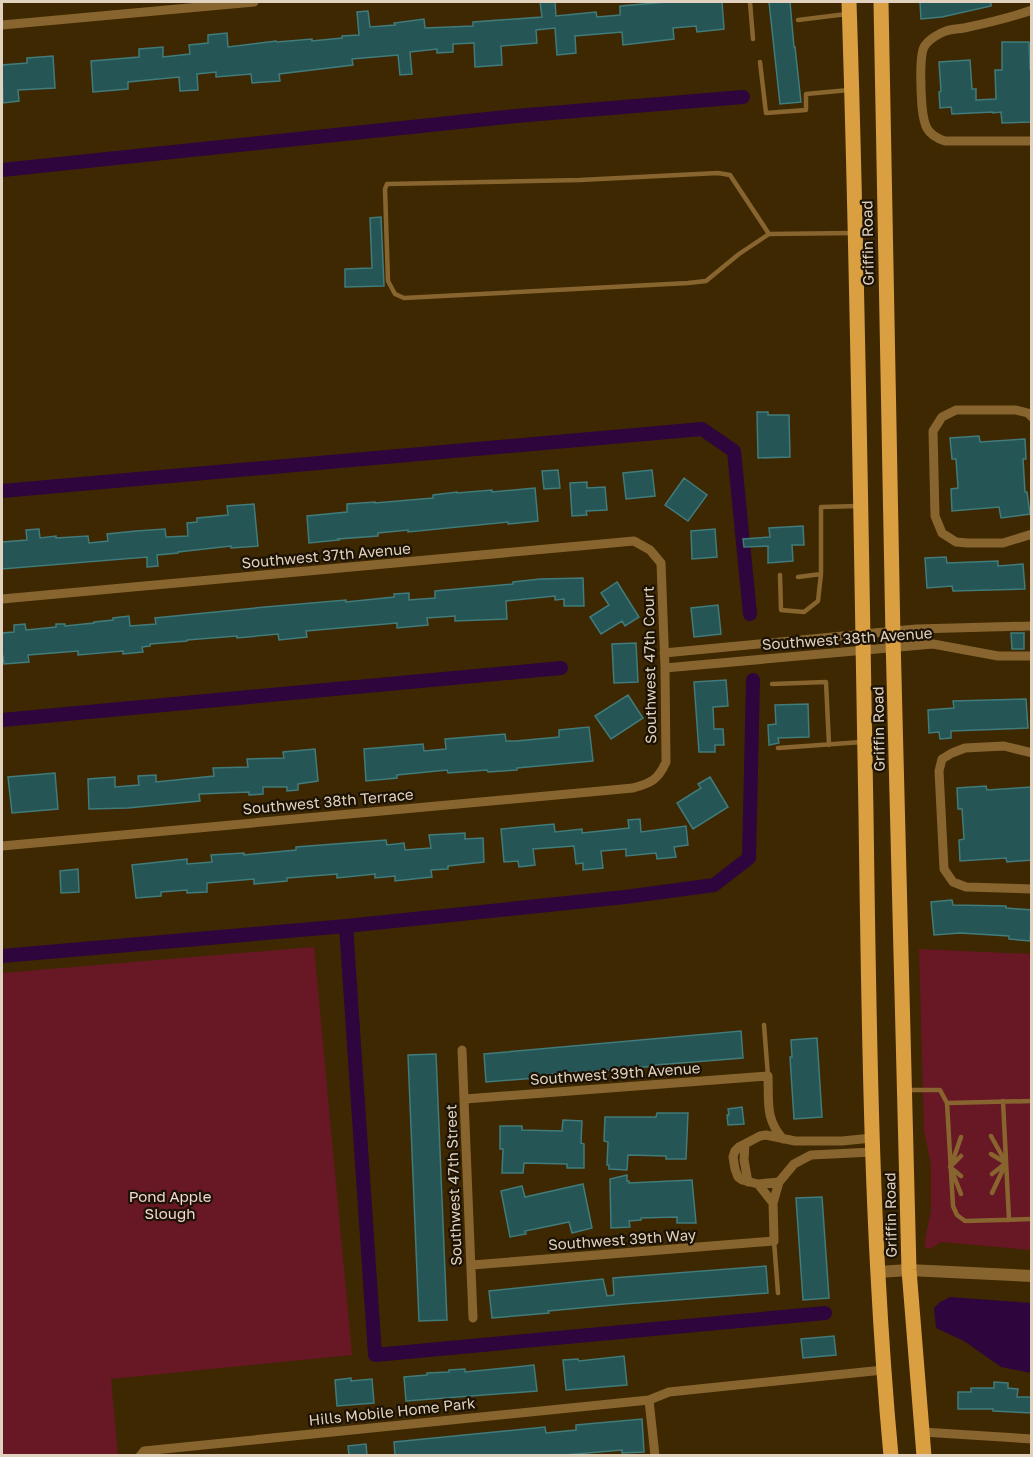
<svg xmlns="http://www.w3.org/2000/svg" width="1033" height="1457" font-family="'Golos Text',sans-serif">
  <style>
    .green { fill: #681725 }
    .water { fill: #2f053d }
    .lines { fill: none; stroke-linecap: round; stroke-linejoin: round }
    .canal { stroke: #2f053d; stroke-width: 14 }
    .building { fill: #255555; stroke: #417b7b; stroke-width: 1.5 }
    .service { stroke: #88652e; stroke-width: 4.5 }
    .minor { stroke: #88652e; stroke-width: 9 }
    .tertiary { stroke: #88652e; stroke-width: 12 }
    .primary { stroke: #d99f41; stroke-width: 15 }
    .labels { text-anchor: middle; dominant-baseline: central; stroke-width: 4.5; stroke-linejoin: round; paint-order: stroke }
    .street-label { font-size: 15px; fill: #e0d2bf; stroke: #1d1305 }
    .park-label { font-size: 15px; fill: #f3d6d7; stroke: #1d1305 }
  </style>
  <rect width="100%" height="100%" fill="#3e2802"/>
  <path class="green" d="M314 947 352 1355 111 1379 118 1455H2V973Z
    M919 949 1031 954V1250L941 1242 930 1249 925 1247V1240L931 1210V1165L924 1130Z"/>
  <path class="water" d="M950 1297 1031 1303V1373L1001 1367 964 1341 936 1328 934 1308 940 1302Z"/>
  <g class="lines">
    <path class="canal" d="M2 170 516 116 743 97
      M2 491 702 429 734 451 750 614
      M2 720 561 668
      M346 926 375 1355 825 1313
      M2 956 346 926 625 897 714 885 749 858 753 680"/>
  </g>
  <path class="building" d="M540 2H555L556 16 596 12 597 17 620 15V6L668 2H722L724 29 697 32 696 26 673 28 674 39 623 45 622 32 575 36 576 53 557 55 555 28 536 30 537 43 501 46 502 65 475 67 474 43 453 44V52L437 53V49L410 52 412 74 400 75 398 55 352 59 353 65 279 74 280 81 252 83 251 74 216 77V72L197 74 198 90 180 91 179 77 128 82V89L93 92 91 61 139 57V49L163 47V57L190 54 189 45 208 43V35L227 33 228 47 276 41 277 42 312 39V41L342 38V36L359 35 357 12 368 11 370 27 395 25 394 23 424 19 425 28 473 26V22L542 17Z
    M769 2H790L794 47H795L801 102 780 104Z
    M920 2H991V6L942 17 921 19Z
    M1002 42H1029L1030 69H1032V122L1002 123 1001 112 993 113V112L952 114 951 107 940 108 939 92 941 91 939 62 970 60 972 89H976V100L996 99 995 70H1002Z
    M53 56 55 88 18 90 19 101 3 103 2 65 27 63V58Z
    M381 217 384 286 345 287V269L372 268 370 218Z
    M757 412H768V415H789L790 457 758 458Z
    M979 436 980 442 1025 439 1026 459H1023L1025 492H1027L1030 514 1001 518 999 507 952 511 951 489 958 488 956 459H952L950 438Z
    M558 470 560 488 544 489 542 471Z
    M652 470 655 496 626 499 623 473Z
    M684 478 707 495 688 521 665 505Z
    M587 482V488L605 487 607 510 586 511 587 515 572 516 570 483Z
    M535 488 538 521 508 524V522L408 532V530L378 533V536L338 539 339 540 309 543 307 516 347 512V504L375 502V503L433 498V495L457 492V493L492 490V492Z
    M254 504 258 546 231 548V546L178 552V553L157 555 158 566 147 567V557L2 569V542L27 540 26 530 39 529 40 538 56 536V538L88 536 89 543 108 541 107 534 136 531 165 529 166 537 188 536 187 523 197 522V518L228 515 227 506Z
    M803 526 804 545H792L793 561 768 563V546L744 547 743 539 770 537 769 528Z
    M715 529 717 557 692 559 691 531Z
    M946 557 947 563 998 561V566L1023 564 1025 589 953 591 952 586 927 588 925 558Z
    M583 578 584 606H564V599L555 600V596L506 601 507 619 455 621V616L427 618 428 625 397 628V623L306 631 307 637 279 640 278 634 237 638V636L187 640V641L150 644V646L142 647 143 652 123 654V651L78 655V651L28 655 29 662 4 664 3 656H2V633L14 632V625L25 624 26 630 56 627V624H65V626L94 623V622L113 620V618L129 616 130 626 156 624 155 618 265 607 346 600V602L394 597V594L409 593V600L435 598V591L513 584V582L540 579Z
    M617 582 639 617 625 626 622 621 601 634 590 617 609 605 601 593Z
    M718 605 721 634 694 637 691 608Z
    M1011 633H1024V649H1012Z
    M636 643 638 682 614 683 612 644Z
    M726 680 728 706 713 707 714 729H723L724 745H715V752H699L694 682Z
    M628 695 643 718 611 739 595 716Z
    M1026 699 1028 728 951 731V738L940 739 939 732 929 733 928 710 954 708 953 701Z
    M808 704 809 737 778 738 779 743 769 745 768 725 776 724 775 705Z
    M589 727 593 761 517 768V770L488 772 487 770 448 773 447 770 397 775V778L366 781 364 749 423 744 424 751 446 749 445 739 505 734 506 741H516L559 737V730Z
    M315 749 318 781 298 784V790L287 791V787H263V794L249 795V792L199 794 200 801 128 808 89 809 88 779 115 777V787L139 785 138 776 156 775V782L214 776 213 768 248 767 247 759 284 758 283 752Z
    M55 773 58 809 12 813 8 777Z
    M710 777 728 807 693 829 677 803 701 788 698 784Z
    M986 786 987 790 1032 787V860L1007 862 1006 858 960 861 959 840 964 839 962 809H958L957 788Z
    M640 819 641 832 686 826 688 845 674 847 676 857 657 859 656 853 626 856V849L601 851 603 868 583 870V863L576 864 574 846 533 849 535 865 519 867 518 861 504 862 501 829 554 824 555 832 582 829V833L629 828 628 820Z
    M465 833V839L483 838 484 862 448 866V869L431 870 432 877 395 881V876L375 878V874L337 878V874L287 878V881L254 884V879L207 883V892L187 893V890L161 892V896L136 898 132 865 187 859V864L212 862 211 855 244 853V855L296 850V847L386 840 387 845 404 843 405 850 431 848 429 835Z
    M78 869 79 892 61 893 60 871Z
    M952 900 953 905 1006 906V908L1032 910 1030 941 1009 939V936L960 933 934 935 931 902Z
    M741 1031 743 1058 655 1065V1066L577 1073V1072L549 1074V1077L486 1082 484 1054Z
    M817 1038 822 1117 794 1119 790 1057H792L791 1040Z
    M436 1054 447 1320 419 1321 408 1055Z
    M742 1107 744 1124 728 1125 727 1115H729L728 1109Z
    M657 1113H688L686 1159H666V1156L628 1155 627 1170 609 1169V1165H607L608 1142 604 1141 605 1117H656Z
    M563 1120 582 1121 581 1143 584 1144V1168H567V1164L524 1163 523 1173H502L503 1149H500V1126H522V1130L562 1131Z
    M627 1175V1181H629V1183L692 1180 696 1223H677V1217L641 1218V1220L629 1221 630 1227 611 1228 610 1179Z
    M583 1184 592 1228 572 1233 569 1222 525 1231 526 1234 510 1237 501 1191 522 1186 525 1197Z
    M822 1197 829 1298 803 1300 796 1198Z
    M766 1266 768 1293 624 1304 548 1311 549 1313 492 1318 489 1291 603 1279 607 1296 614 1295 613 1278Z
    M834 1336 836 1355 803 1358 801 1339Z
    M624 1356 627 1385 566 1390 563 1360 578 1359 579 1361Z
    M534 1365 537 1391 406 1401 404 1377 427 1375V1373L449 1372V1370L465 1369V1372Z
    M351 1378V1381L372 1379 374 1403 337 1406 335 1380Z
    M994 1382 1008 1383V1388L1018 1389 1017 1397H1032V1413L993 1411V1409H958V1392H971V1388H994Z
    M642 1419 644 1452 622 1453V1450L564 1455H395L394 1442 545 1427 546 1433 576 1430V1425Z
    M366 1444 367 1455H349L348 1446Z"/>
  <g class="lines">
    <path class="service" d="M750 2 753 39
      M798 20 847 14
      M760 62 766 113 806 110V94L849 90
      M769 234 730 175 718 173 580 180 387 184 385 189 388 281 395 294 404 298 688 283 706 281 739 254 769 234 853 233
      M780 575 781 610 804 612 818 601 821 574V507L858 506
      M798 577 821 574
      M772 684 826 682 829 745
      M778 748 862 742
      M764 1025 768 1076
      M907 1090H940L947 1103
      M1003 1101 1009 1220
      M1032 1101 947 1103 953 1206 957 1215 965 1221 1032 1219
      M991 1136 1006 1163 992 1193
      M991 1154 1006 1163 992 1174
      M961 1156 950 1167 961 1176
      M952 1163 961 1137
      M952 1171 961 1194
      M774 1241 778 1293"/>
    <path class="minor" d="M1032 10C1010 18 987 23 964 28 958 29 952 29 946 31 939 33 928 40 924 47 919 57 921 94 922 107 924 125 926 135 945 141H1032
      M2 25 254 2
      M1032 417 1028 413 1016 410H956L942 417 933 431 935 516 942 533 956 542 968 543H1003L1032 534
      M2 599 634 541 650 550 661 563 665 668 666 762C658 780 651 783 633 788L2 846
      M664 653 916 629 1032 626
      M665 668 933 644 998 656H1032
      M1032 753 1004 746 965 748 952 753 942 759 939 771 944 869 953 882 966 887 1032 889
      M462 1050 473 1318
      M465 1099 768 1076C769 1102 765 1119 783 1139
      M872 1138 842 1141H795L766 1135 760 1136 739 1147 735 1151 733 1157 735 1169 738 1177 742 1180 758 1184 779 1182 794 1164 811 1155 873 1152
      M745 1144 744 1160 748 1182
      M758 1184 773 1203
      M472 1265 774 1241 773 1203 779 1182
      M649 1400 669 1392 883 1370
      M922 1432 1032 1439
      M140 1456 144 1451 649 1400 655 1456"/>
    <path class="tertiary" d="M878 1272 909 1270 1032 1276"/>
    <path class="primary" d="M849 2C858 272 861 542 866 813 869 1027 871 1242 891 1456
      M881 2 893 637 909 1270 924 1456"/>
  </g>
  <g class="labels">
    <g class="street-label">
      <text transform="translate(867 243) rotate(-91)">Griffin Road</text>
      <text transform="translate(326 555) rotate(-5)">Southwest 37th Avenue</text>
      <text transform="translate(847 638) rotate(-4)">Southwest 38th Avenue</text>
      <text transform="translate(649 665) rotate(-91)">Southwest 47th Court</text>
      <text transform="translate(878 729) rotate(-91)">Griffin Road</text>
      <text transform="translate(328 801) rotate(-5)">Southwest 38th Terrace</text>
      <text transform="translate(615 1073) rotate(-4)">Southwest 39th Avenue</text>
      <text transform="translate(453 1185) rotate(-92)">Southwest 47th Street</text>
      <text transform="translate(890 1215) rotate(-91)">Griffin Road</text>
      <text transform="translate(622 1239) rotate(-4)">Southwest 39th Way</text>
      <text transform="translate(392 1411) rotate(-6)">Hills Mobile Home Park</text>
    </g>
    <g class="park-label">
      <text x="170" y="1196">Pond Apple<tspan x="170" dy="17">Slough</tspan></text>
    </g>
  </g>
  <rect width="1033" height="1457" fill="none" stroke="#e0d2bf" stroke-width="6"/>
</svg>
